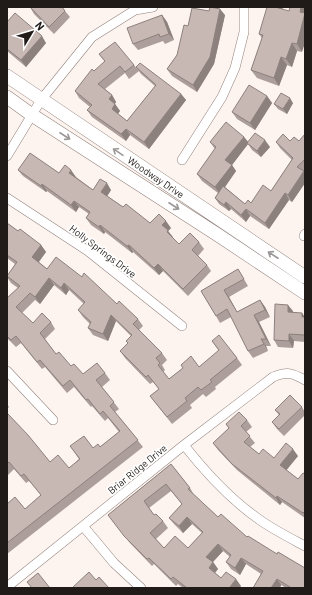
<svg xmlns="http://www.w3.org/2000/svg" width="312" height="595" font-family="Barlow,sans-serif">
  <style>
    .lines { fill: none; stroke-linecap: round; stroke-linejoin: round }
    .minor-casing { stroke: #92837e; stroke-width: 10 }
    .secondary-casing { stroke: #92837e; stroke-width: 14 }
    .minor { stroke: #fff; stroke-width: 9 }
    .secondary { stroke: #fff; stroke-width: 13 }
    .wall { fill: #ac9e9a; fill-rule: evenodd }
    .shaded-wall { fill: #8c817d }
    .building { fill: #c8b8b3; stroke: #8c817d; fill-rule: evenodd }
    .oneway { stroke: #9b9897 }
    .labels { text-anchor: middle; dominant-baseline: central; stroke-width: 3.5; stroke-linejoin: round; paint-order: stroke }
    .street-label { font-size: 10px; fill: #201a18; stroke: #fff }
  </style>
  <rect width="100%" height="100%" fill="#fdf3ef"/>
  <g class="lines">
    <defs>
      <path id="minor" d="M7 156 41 100 92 37 135 10 153 7
        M182 160 222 97 235 68 244 32V7
        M7 198 88 251 182 326
        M304 236 305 234
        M7 371 53 420
        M184 445C206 473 231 500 260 520 274 530 290 538 305 546
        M83 526 114 563 141 588
        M7 587 184 445 273 377C287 371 292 373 305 380"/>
      <path id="secondary" d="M7 76 305 277
        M7 97 32 115 218 235 305 293"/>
    </defs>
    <use href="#minor" class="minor-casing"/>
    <use href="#secondary" class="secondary-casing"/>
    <use href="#minor" class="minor"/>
    <use href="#secondary" class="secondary"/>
  </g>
  <path class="wall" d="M30 7 65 11 70 17 54 34 34 14Z
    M283 7 282 9 302 52 297 51 292 67 287 65 279 86 257 78 251 70 262 38 259 34Z
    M162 15 167 22 174 40 165 44 163 41 138 50 133 44Z
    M225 15 214 64 197 92 172 76 167 69 177 55 188 26Z
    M7 22 46 43 26 67 7 51Z
    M99 54 134 65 139 71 129 79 125 73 105 89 112 95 116 102 115 104 120 111 118 114 127 121 155 86 141 74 136 67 181 94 186 100 149 149 130 135 126 141 92 117 87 110 90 107 79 98 75 91 94 71 105 62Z
    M267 96 272 103 255 130 237 119 232 112Z
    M293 103 287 114 278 109 274 104Z
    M305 134V171H304L305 173V183L292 202 289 200 269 229 250 216 246 222 231 209 229 211 219 204 215 198 218 193 202 181 197 174 215 149 210 142 244 137 248 142 270 147 261 157 252 150 248 144 232 165 236 171 225 187 245 204 251 203 271 191 292 160 280 148 276 142 299 141Z
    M18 170 59 173 76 177 93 190H111L107 196 123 207 150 223 171 228 168 231 173 238 179 244 199 242 204 249 198 256 207 265 211 271 188 296 163 271 159 275 133 252 132 253 105 232 104 234 91 225 86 218 89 214 79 207 76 212 47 191 46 192 23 176Z
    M7 223 18 231 41 245 46 252 39 262 47 269 117 304 138 319 143 326 139 330 162 353 167 360 162 365 165 370 163 372 169 379 183 368 181 365 199 367 219 351 212 341 237 358 242 365 215 387 216 389 206 397 203 394 190 405 192 408 172 424 150 396 159 389 153 382 150 384 125 358 120 351 128 343 126 341 131 336 116 321 108 341 93 335 88 328 90 324 83 317 78 310 84 304 69 290 66 295 54 285 40 304 35 300 22 313 33 323 51 322 55 329 45 339 56 354 71 366 83 374 105 373 110 380 102 387 119 409 115 412 143 447 7 554V504L25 509 41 495 29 481 26 483 14 469 8 475 7 474V413L50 462 69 468 79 459 70 446 93 448 100 447 119 432 108 418 105 421 92 406 91 407 74 387 67 393 45 367 42 369 21 343 16 347 7 338V298L18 288 11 283 7 277 15 264 7 258Z
    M238 269 248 286 229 297 237 312 260 300 265 307 270 317 259 322 271 346H266L268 351 253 358 248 351 231 317 220 323 216 316 201 291Z
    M293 311V312L305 317V342L294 341 293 348 278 347 274 340Z
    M7 404 9 407 7 409Z
    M302 407 305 412V415L284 436 277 429 272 422 279 415 275 410Z
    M247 420 252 427 246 432 255 443 250 447 259 454 274 458 298 456 286 470 298 479 305 474V518L282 502 280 505 237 470 218 450 213 443 229 429 226 424Z
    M171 464 190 488 194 495 218 517 305 588H286L281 585 280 588H253L261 574 246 564 240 575 231 569 226 562 230 557 223 551 213 562 218 569 215 573 221 578 241 586 239 588H183L178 584 176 586 154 564 152 566 129 542 108 515ZM171 491 182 504 169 518 174 524 183 533 192 524 202 533 188 548H164L156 539 168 528 163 521 154 515 149 508Z"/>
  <path class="shaded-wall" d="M275 7H283L281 15Z
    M301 7H305V43L302 52 297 44 300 12Z
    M220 9 225 15 214 64 197 92 193 85Z
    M162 15 167 22 174 40 169 34Z
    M42 36 46 43 26 67 21 60Z
    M292 43 297 51 292 67 286 59Z
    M281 57 287 65 279 86 274 78Z
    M181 94 186 100 149 149 144 142Z
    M112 95 116 102 113 106 109 99Z
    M267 96 272 103 255 130 250 123Z
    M290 98 293 103 287 114 283 109Z
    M115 104 120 111 116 116 112 109Z
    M126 129 130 135 126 141 121 134Z
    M244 137 249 143H247L248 144 232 165 236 171 220 194 215 187 225 160Z
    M265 140 270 147 261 157 257 151Z
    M71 170 76 177 74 180 69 173Z
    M304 171 305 173V183L292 202 288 195Z
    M107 183 111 190 106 198 101 192Z
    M42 184 47 191 46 192 41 186Z
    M285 193 289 200 269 229 265 223Z
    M74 201 79 207 76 212 71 205Z
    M226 202 231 209 229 211 224 205Z
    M246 209 250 216 246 222 241 215Z
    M166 221 171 228 168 231 173 237 171 239 162 225Z
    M100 225 105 232 104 234 99 227Z
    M41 245 46 252 37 264 32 257Z
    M129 245 133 252 132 253 127 246Z
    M158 264 163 271 159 275 154 268Z
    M49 278 54 285 40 304 35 297Z
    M64 283 69 290 66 295 61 288Z
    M224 290 229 297 241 319 237 312Z
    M260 300 265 307 270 317 265 310Z
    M288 305 293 311 292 319 288 312Z
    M302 313 305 317V322L302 317Z
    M111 315 116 321 108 341 103 334Z
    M254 315 259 322 271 346 266 339Z
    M289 334 294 341 293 348 289 341Z
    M261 339 266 346 268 351 264 344Z
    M293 449 298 456 285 472 280 465Z
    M277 496 282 502 280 505 276 498Z
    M187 517 192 524 183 533 179 526Z
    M218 544 223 551 211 564 206 557Z
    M241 558 246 564 240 575 235 568Z
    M213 562 218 569 213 575 209 568Z
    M236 579 241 586 239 588H231L230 587Z
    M277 579 281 585 280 588H271Z"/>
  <path class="building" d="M30 7H62L65 11 49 27Z
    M210 7 220 9 210 57 193 85 167 69 177 55 184 25 188 26 192 8 209 11Z
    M267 7H275L289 11 290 7H301L300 12 305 13 297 44 292 43 286 59 281 57 274 78 251 70 263 35 259 34Z
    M15 13 42 36 21 60 7 49V22Z
    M162 15 169 34 160 37 159 34 133 44 127 28Z
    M115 42 134 65 125 72 120 66 98 84 112 95 109 99 115 104 112 109 127 121 156 85 136 67 140 63 181 94 144 142 126 129 121 134 87 110 92 105 75 91 92 69 94 71 105 61 99 54Z
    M249 85 267 96 250 123 232 112Z
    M281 93 290 98 283 109 274 104Z
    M226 122 244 137 225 160 232 165 215 187 197 174 216 147 210 142Z
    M255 133 265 140 257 151 247 143Z
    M283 134 290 141 294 137 299 141 305 134V159L297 167 304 171 288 195 285 193 265 223 246 209 241 215 226 202 224 205 215 198 223 186 245 204 248 200 251 203 263 185 271 191 293 158 276 142Z
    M30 153 59 173 65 165 71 170 69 173 93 190 100 179 107 183 101 192 123 207 126 204 150 223 159 214 166 221 162 225 168 230 167 232 179 244 190 233 199 242 192 250 207 265 183 289 158 264 154 268 129 245 127 246 100 225 99 227 86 218 90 212 74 201 71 205 42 184 41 186 18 170Z
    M7 223 18 231 20 229 41 245 32 257 47 269 56 257 82 277 84 273 117 304 119 301 138 319 133 324 162 353 156 358 160 363 158 365 169 379 183 368 181 365 191 356 199 367 219 350 212 341 219 335 237 358 210 380 212 382 201 390 198 387 185 398 187 401 167 417 150 396 159 389 148 375 146 377 120 351 128 343 126 341 132 335 111 315 103 334 88 328 91 322 78 310 85 302 64 283 61 288 49 278 35 297 30 293 16 307 33 323 42 313 51 322 40 333 56 354 59 352 71 366 74 364 83 374 97 363 105 373 96 380 114 402 110 406 138 440 7 543V504L15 497 25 509 41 495 24 474 21 476 9 462 7 464V413L28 435 50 462 58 455 69 468 80 459 70 446 84 436 93 448 98 444 100 447 120 431 103 411 100 414 88 399 86 400 70 380 63 386 40 360 37 362 16 336 11 340 7 336V298L20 286 7 276 17 262 7 255Z
    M238 269 244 279 224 290 237 312 260 300 265 310 254 315 266 339H261L264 344 248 351 227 309 216 316 201 291Z
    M275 304 288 305V312L302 313V317H305V335L289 334V341L274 340Z
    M290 395 302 407 279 429 272 422 280 414 275 410Z
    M239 412 247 420 241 426 250 436 244 442 259 454 263 449 274 458 286 443 293 449 280 465 298 479 303 473 305 474V513L304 512 303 513 277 496 276 498 232 464 213 443 229 428 226 424Z
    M171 464 190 488 188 489 218 517 221 514 247 537 248 536 277 554 278 552 305 568V588H290V587L277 579 271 588H253L263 571 241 558 235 568 226 562 231 555 218 544 206 557 213 562 209 568 221 578 226 572 236 579 230 587 231 588H187L173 577 171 579 149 558 147 559 124 536 108 515ZM166 484 182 504 169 518 179 526 187 517 203 532 188 548 175 536 164 548 150 533 163 521 156 514 154 515 144 501Z
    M89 572 96 580 99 577 109 588H72Z
    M38 573 50 588H32L27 582Z"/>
  <defs><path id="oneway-shaft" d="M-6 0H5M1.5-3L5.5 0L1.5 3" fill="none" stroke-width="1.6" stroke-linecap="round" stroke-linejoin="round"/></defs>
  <g class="oneway">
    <use href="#oneway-shaft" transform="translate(65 136) rotate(33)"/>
    <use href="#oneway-shaft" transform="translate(118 152) rotate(-146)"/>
    <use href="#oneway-shaft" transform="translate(174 206) rotate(33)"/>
    <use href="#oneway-shaft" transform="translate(273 255) rotate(-147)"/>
  </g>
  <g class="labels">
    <g class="street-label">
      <text transform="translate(156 177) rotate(34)">Woodway Drive</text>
      <text transform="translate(103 251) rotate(37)">Holly Springs Drive</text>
      <text transform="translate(137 469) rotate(-39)">Briar Ridge Drive</text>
    </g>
  </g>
  <rect width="312" height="595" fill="none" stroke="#201a18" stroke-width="16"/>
  <g transform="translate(32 32) rotate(52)" stroke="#ffffff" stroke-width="3" paint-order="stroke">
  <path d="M0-3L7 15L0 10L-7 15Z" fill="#201a18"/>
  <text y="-6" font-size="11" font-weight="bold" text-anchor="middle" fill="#201a18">N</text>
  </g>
</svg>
